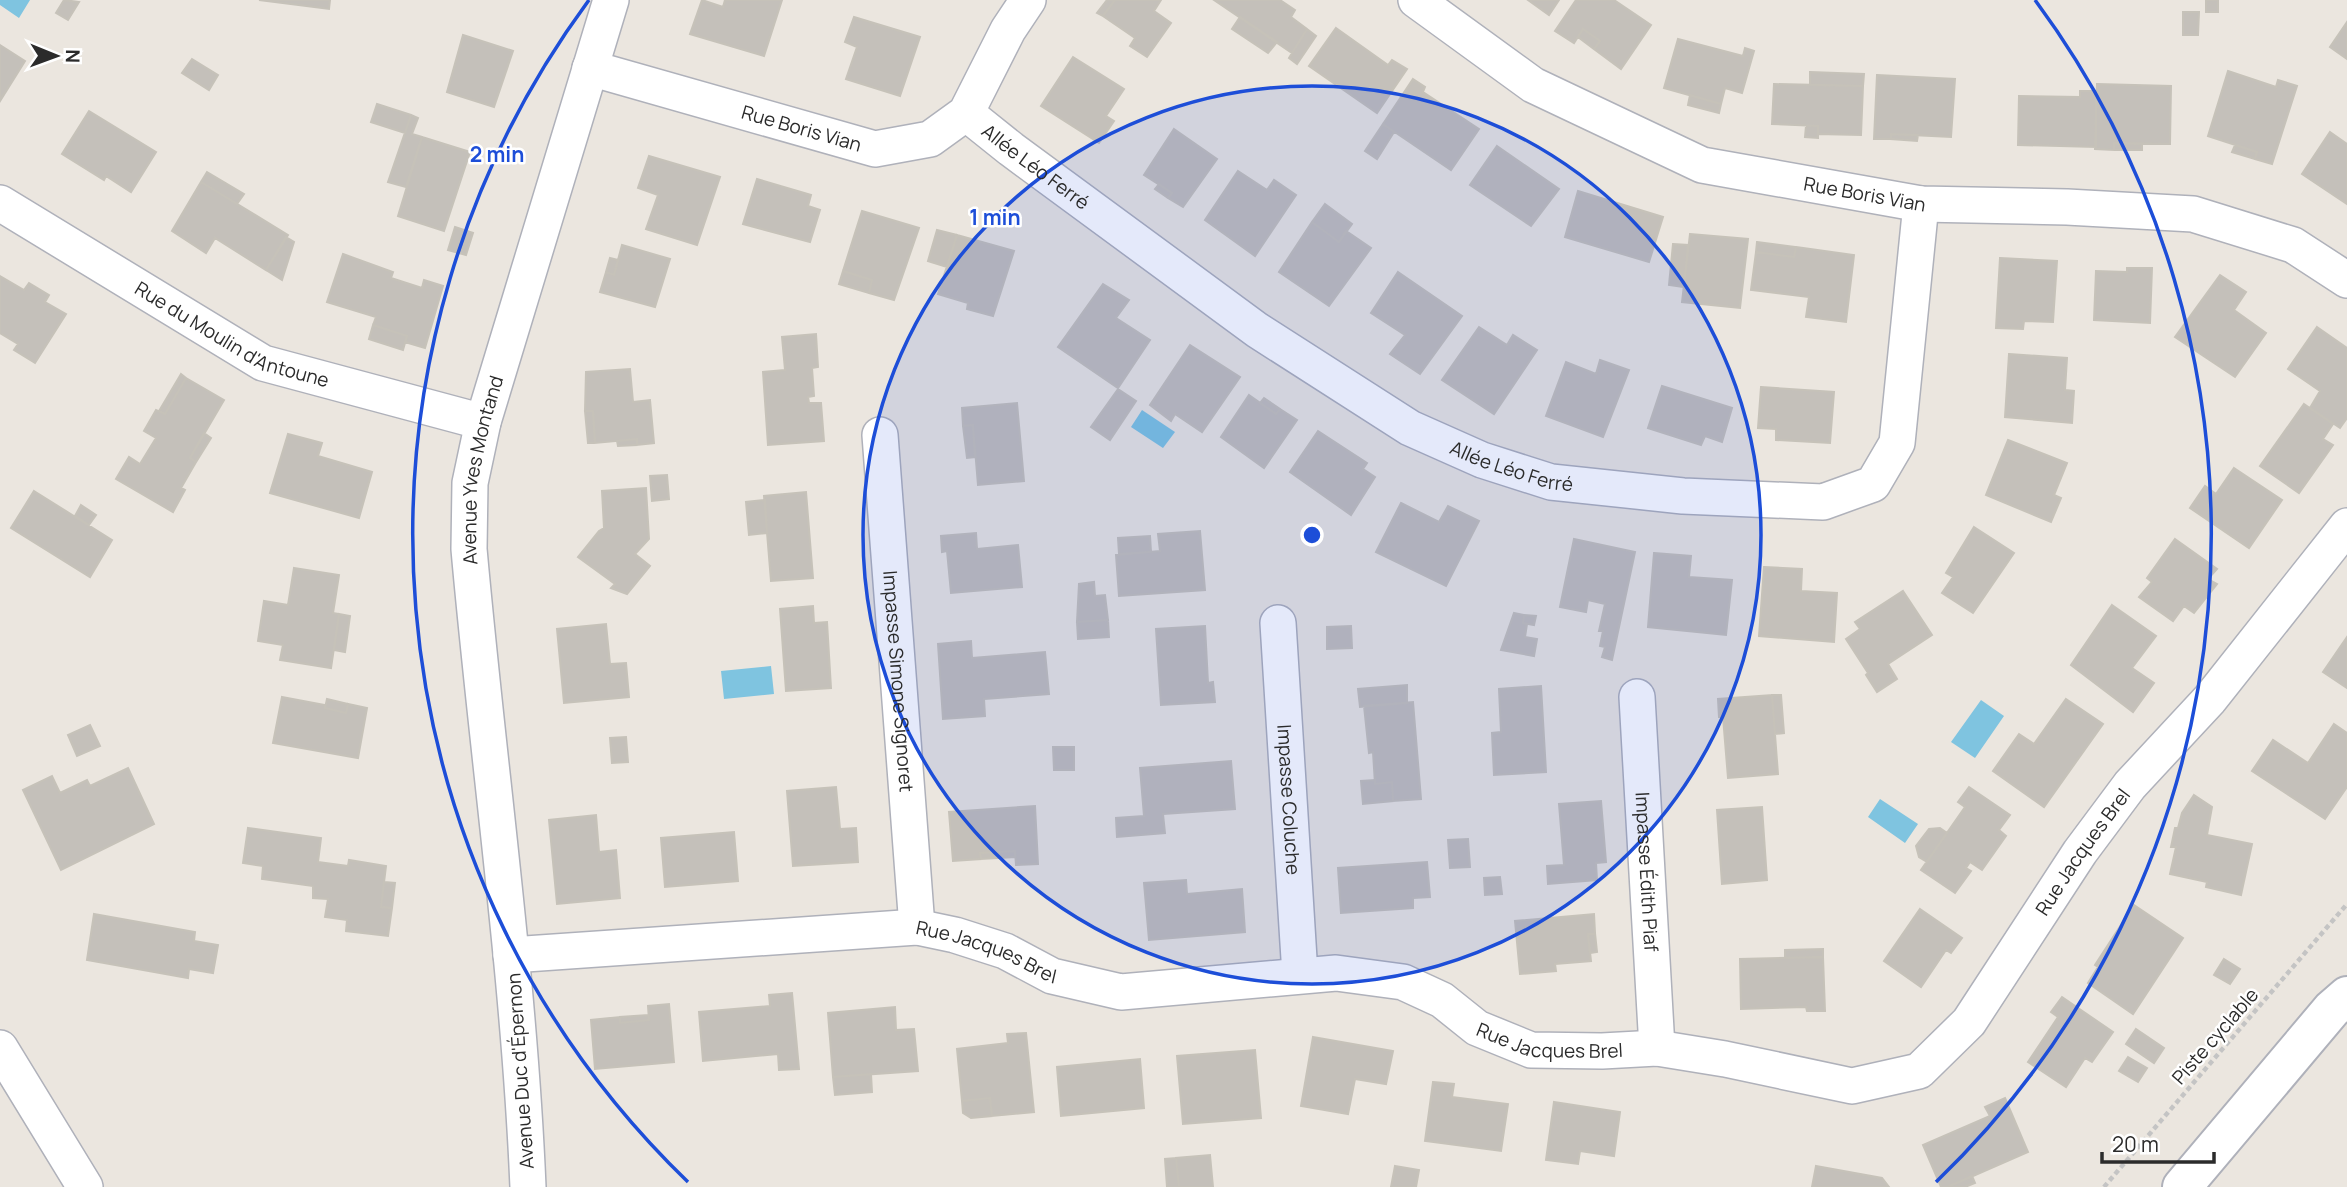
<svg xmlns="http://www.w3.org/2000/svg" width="2347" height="1187" font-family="Manrope,sans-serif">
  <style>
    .water { fill: #7fc4e0 }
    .building { fill: #c4c0ba; stroke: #c6c2b9; stroke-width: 2 }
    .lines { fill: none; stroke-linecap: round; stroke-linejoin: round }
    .minor-casing { stroke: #afb1ba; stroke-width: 38 }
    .tertiary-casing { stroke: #afb1ba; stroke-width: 42 }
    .path { stroke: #c4c4c4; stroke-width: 4.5; stroke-dasharray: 5 3.5; stroke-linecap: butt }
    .minor { stroke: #fff; stroke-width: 35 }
    .tertiary { stroke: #fff; stroke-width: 38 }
    .ring { fill: none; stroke: #1d4ed8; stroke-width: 3.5 }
    .labels { text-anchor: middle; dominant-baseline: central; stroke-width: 5; stroke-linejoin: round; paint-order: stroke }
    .street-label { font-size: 19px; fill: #2b2b2b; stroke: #fff }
    .centre { fill: #1d4ed8; stroke: #fff; stroke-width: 3.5 }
    .ring-label { font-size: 21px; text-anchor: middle; font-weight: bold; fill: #1d4ed8; stroke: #fff; stroke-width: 5; stroke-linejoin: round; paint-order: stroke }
  </style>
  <rect width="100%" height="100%" fill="#ebe6df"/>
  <path class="water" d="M0 0H30L19 18 0 5Z
    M1142 410 1175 432 1163 448 1131 427Z
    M771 666 774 694 724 699 721 671Z
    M1981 700 2004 716 1975 758 1951 742Z
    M1880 799 1918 824 1905 843 1868 817Z"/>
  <path class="building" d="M64 0 79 2 68 20 56 13Z
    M259 0H330L329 9Z
    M702 0 723 7 725 0H782L764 56 690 34Z
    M1107 0H1115L1103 16 1097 13Z
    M1115 0H1161L1154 11 1171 23 1147 57 1130 46 1135 38 1103 16Z
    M1214 0H1280L1295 10 1291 17 1307 29 1292 53Z
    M1528 0H1559L1549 15Z
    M1576 0H1614L1651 25 1621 69 1594 49 1600 41 1583 29 1574 43 1555 31Z
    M2206 0H2218V12H2206Z
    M2183 12H2199L2198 35H2183Z
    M854 17 920 37 900 96 846 79 857 47 845 42Z
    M1240 17 1277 42 1268 53 1232 29Z
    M2347 22V59L2330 47Z
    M1336 28 1388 65 1392 60 1407 69 1377 113 1309 66Z
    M1307 29 1316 36 1297 64 1289 58Z
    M1583 29 1600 41 1594 49 1578 37Z
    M463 35 513 51 494 107 447 92Z
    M1678 39 1743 56 1745 48 1754 51 1742 93 1725 88 1721 104 1664 88Z
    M0 45 25 61 0 101Z
    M1073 57 1124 89 1106 116 1114 121 1099 143 1041 106Z
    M192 59 218 75 209 90 182 73Z
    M2228 71 2276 87 2278 80 2297 86 2272 164 2255 159 2257 152 2208 136Z
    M1810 72 1864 74 1863 86 1810 85Z
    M1877 75 1955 79 1951 137 1891 134V139H1874Z
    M1413 79 1425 87 1423 92 1479 129 1451 170 1383 124Z
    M1774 84 1863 86 1861 135 1818 134V126L1772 124Z
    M2097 84 2171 86 2170 144 2114 143V150L2095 149Z
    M2080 91H2096V147L2018 145 2019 96 2080 97Z
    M1690 95 1721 104 1719 113 1688 105Z
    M377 104 411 115 405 133 371 122Z
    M89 111 156 152 131 192 106 176 104 180 62 154Z
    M411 115 418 118 412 134 422 137 406 187 388 182Z
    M1383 124 1394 132 1377 159 1365 151Z
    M1806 126H1818V138L1805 137Z
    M1174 129 1217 159 1183 207 1168 198 1172 193 1144 175Z
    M2330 132 2347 144V204L2302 174Z
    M1891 134 1918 135 1917 141 1891 139Z
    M422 137 470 152 444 231 398 216Z
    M2114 143 2142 144V150H2114Z
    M2235 145 2257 152 2255 159 2232 152Z
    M1497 146 1559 189 1531 226 1470 185Z
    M649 156 720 177 697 245 646 229 658 195 638 188Z
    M1238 171 1267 190 1274 180 1296 195 1255 256 1205 220Z
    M207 172 244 194 237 204 201 182Z
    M757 179 811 195 808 206 820 210 810 242 743 224Z
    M201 182 288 235 266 270 215 238 206 253 172 231Z
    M1159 184 1172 193 1168 198 1155 189Z
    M1578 191 1663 217 1649 262 1565 237Z
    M1325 204 1352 224 1339 242 1312 222Z
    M862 211 919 228 894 300 869 293 872 280 843 271Z
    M1312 222 1339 242 1346 231 1371 248 1329 306 1279 272Z
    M455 227 473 233 466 255 448 250Z
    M937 230 957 235 947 267 928 261Z
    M1690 234 1748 239 1740 308 1682 302Z
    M957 235 1014 251 993 316 967 309 968 303 938 294Z
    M286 237 294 242 282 280 266 270Z
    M1757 242 1796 247 1794 257 1756 252Z
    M1673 244 1688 245 1684 287 1669 285Z
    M622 245 670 259 655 307 600 292 606 272 614 275Z
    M1796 247 1854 255 1846 322 1806 317 1809 297 1751 290 1756 252 1794 257Z
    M343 254 393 272 391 278 422 288 424 280 443 286 425 348 405 342 407 336 373 325 376 317 327 302Z
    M610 258 618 260 614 275 606 272Z
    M2000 258 2057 261 2053 322 2024 321 2023 329 1996 328Z
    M2127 268H2152L2150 323 2094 320 2096 271 2127 272Z
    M843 271 872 280 869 293 839 284Z
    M1398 272 1462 316 1420 374 1390 354 1405 335 1371 313Z
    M2220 275 2246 292 2234 310 2266 333 2235 377 2175 337Z
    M0 276 24 290 29 283 49 295 45 302 66 314 35 363 14 350 18 344 0 333Z
    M1103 284 1129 300 1116 318 1150 340 1118 388 1058 347Z
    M373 325 407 336 403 350 369 339Z
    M1479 327 1507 345 1513 335 1537 350 1494 414 1442 380Z
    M2317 327 2347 348V418L2340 428 2310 408 2320 391 2288 369Z
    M816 334 818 367 812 368 814 396 808 397 809 403H821L824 441 768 445 763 372 785 370 782 337Z
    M1190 345 1240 377 1202 432 1175 414 1171 421 1150 405Z
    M2009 354 2067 358 2065 390 2074 391 2072 423 2005 417Z
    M1600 360 1629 370 1603 437 1546 416 1566 362 1596 374Z
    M630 369 633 402 650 400 654 443 637 445V439L595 443 593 411H585L586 372Z
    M181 374 186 378 165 414 159 411Z
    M186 378 224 400 190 458 196 462 181 488 185 490 173 512 116 479 129 457 140 464 156 438 144 431 156 410 165 414Z
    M1662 386 1732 408 1722 442 1705 436 1701 445 1648 428Z
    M1761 387 1834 392 1830 443 1776 440V429L1758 428Z
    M1118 389 1136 401 1110 440 1091 427Z
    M1249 395 1276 414 1280 409 1297 420 1264 468 1221 437Z
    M1264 398 1280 409 1276 414 1260 403Z
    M1017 403 1024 481 978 485 973 425 963 426 962 408Z
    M2304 404 2333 424 2323 439 2333 445 2299 493 2260 466Z
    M585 411H593L595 443H588Z
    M973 425 975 457 967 458 963 426Z
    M1318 431 1367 463 1363 469 1375 477 1351 515 1290 472Z
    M204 433 211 438 196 462 190 458Z
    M288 434 322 443 318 456 372 472 359 518 270 493Z
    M637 439V445L618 446 617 441Z
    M2008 440 2067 463 2054 495 2061 498 2051 522 1986 495Z
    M2234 468 2282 500 2249 548 2190 508 2205 486 2216 494Z
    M667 475 669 499 652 501 650 476Z
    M646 488 649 539 635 554 650 566 627 594 611 588 615 584 578 557 599 531 604 528 602 491Z
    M34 491 112 540 90 577 11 528Z
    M806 492 813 578 771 581 764 496Z
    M765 500 767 533 749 535 746 502Z
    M1401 503 1439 522 1448 506 1479 521 1446 586 1376 552Z
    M81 505 96 515 89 525 75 516Z
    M1974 527 2014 553 1973 613 1942 593 1953 577 1946 573Z
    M1200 531 1205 590 1119 596 1116 555 1160 551 1158 534Z
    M976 533 977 549 1018 545 1022 587 951 593 947 551 942 552 941 536Z
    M1150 536 1151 552 1119 554 1118 538Z
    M1574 539 1635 552 1612 660 1602 657 1605 647 1600 646 1603 631H1599L1605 604 1588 600 1586 612 1560 607Z
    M2175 539 2217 569 2208 579 2217 584 2194 613 2184 606 2173 621 2139 597 2152 582 2147 578Z
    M1654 553 1691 556 1689 577 1732 580 1726 635 1648 627Z
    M1764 567 1802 569 1801 591 1837 593 1834 642 1759 636Z
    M294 568 339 575 333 613 339 614 331 668 280 660 283 645 258 641 264 601 288 605Z
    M1094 582 1095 596 1105 595 1108 620 1077 622 1079 584Z
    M1903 591 1932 635 1888 664 1897 679 1877 692 1866 675 1868 673 1846 639 1860 629 1855 622Z
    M2112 605 2156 636 2132 668 2154 683 2133 712 2071 665Z
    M813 606 814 623 827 622 831 688 786 691 780 609Z
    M1514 613 1524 615 1523 623 1527 624 1525 637 1537 639 1534 656 1501 650Z
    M339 614 350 616 345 652 334 650Z
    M1524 615 1536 616 1534 625 1523 623Z
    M1108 620 1109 637 1078 639 1077 622Z
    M606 624 610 664 626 663 629 697 564 703 557 629Z
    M1205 626 1208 683 1213 682 1215 702 1161 705 1156 629Z
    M1351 626 1352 648 1327 649V627Z
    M2347 637V688L2323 672Z
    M971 641 972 658 1045 652 1049 694 984 699 985 716 943 719 938 644Z
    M1407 685V703L1360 707 1358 689Z
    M1541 686 1546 772 1494 775 1492 733 1501 732 1499 689Z
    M1772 695H1781L1784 733 1775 734Z
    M1772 695 1778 774 1728 778 1723 717H1719L1718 699Z
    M282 697 325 705V708L346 713 348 704 367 708 358 758 273 743Z
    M327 699 348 704 346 713 325 708Z
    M2066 699 2103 724 2044 807 1993 771 2019 734 2034 744Z
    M1413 702 1421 799 1393 801 1392 782 1375 784 1373 752 1369 753 1364 706Z
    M2334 724 2347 733V787L2325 819 2252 771 2273 740 2308 763Z
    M90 725 100 746 77 756 68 735Z
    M626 737 628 762 612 763 610 738Z
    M1053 747H1074V770H1054Z
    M1231 761 1235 809 1163 814 1165 833 1117 837 1116 818 1144 816 1140 768Z
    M128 768 154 824 61 870 23 790 52 776 60 793 87 780 90 786Z
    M1375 780V784L1392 782 1393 801 1363 804 1361 781Z
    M836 787 840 829 856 828 858 862 793 866 787 791Z
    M1969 787 2010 815 1999 830 2006 836 1982 870 1970 862 1966 868 1971 871 1955 893 1921 870 1965 807 1958 802Z
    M2194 795 2212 807 2207 835 2252 844 2241 895 2206 887 2207 882 2170 874 2176 847H2171L2175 828H2178L2182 813Z
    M1601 801 1606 862 1596 863 1597 880 1548 884 1547 866 1564 865 1559 804Z
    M1035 806 1038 864 1016 865 1015 851 980 853 981 859 953 861 949 812Z
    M1762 807 1767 880 1722 884 1717 810Z
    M596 815 599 852 616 850 620 898 557 904 549 820Z
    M248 828 321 838 318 862 348 866 349 860 386 866 381 907 392 908 388 936 346 931 347 920 325 917 328 899 313 898V886L262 879 263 866 243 863Z
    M1940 828 1947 833 1927 862 1919 857 1916 846 1929 829Z
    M734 832 738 881 665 887 661 838Z
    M1468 839 1470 867 1450 868 1448 840Z
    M1015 851V857L981 859 980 853Z
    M1427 862 1430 897 1413 898V908L1341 913 1338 868Z
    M1500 877 1502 894 1485 895 1484 878Z
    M1186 880 1187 894 1242 889 1245 932 1149 940 1144 883Z
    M384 882 395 883 392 908 381 907Z
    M2134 905 2183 938 2133 1014 2088 983 2098 967 2095 965Z
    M1920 909 1962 938 1951 953 1946 950 1921 987 1884 961Z
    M94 914 195 932 194 941 218 945 213 973 189 969 188 978 87 960Z
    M1594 914 1595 933 1588 934 1591 961 1555 964 1556 971 1520 974 1515 921Z
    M1595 933 1597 952 1590 953 1588 934Z
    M1823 949V957L1785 958V950Z
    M1823 957 1825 1011H1807L1806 1007 1741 1009 1740 959Z
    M2224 959 2240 969 2230 984 2214 975Z
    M792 993 799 1069 779 1070 778 1054 703 1061 699 1012 770 1006 769 995Z
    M2062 997 2113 1032 2092 1062 2085 1058 2066 1087 2028 1062 2058 1017 2051 1012Z
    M669 1004 674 1062 595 1069 591 1020 620 1017V1023L649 1020 648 1006Z
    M895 1007 896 1030 914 1029 918 1071 833 1077 828 1013Z
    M648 1015 649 1020 620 1023V1017Z
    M2136 1029 2164 1048 2154 1063 2126 1044Z
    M1026 1033 1034 1112 992 1116 990 1098 962 1101 957 1049 1008 1043 1007 1034Z
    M1313 1037 1393 1051 1386 1084 1355 1079 1348 1114 1301 1106Z
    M1255 1050 1261 1118 1183 1124 1177 1056Z
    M2128 1057 2147 1068 2138 1082 2119 1071Z
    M1140 1059 1144 1108 1061 1116 1057 1067Z
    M871 1074 872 1092 835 1095 833 1077Z
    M1433 1082 1454 1084 1452 1097 1508 1104 1501 1151 1425 1141Z
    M990 1098 992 1116 971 1118 963 1113 962 1101Z
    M2005 1098 2028 1152 1948 1187H1941L1923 1145 1990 1116 1985 1107Z
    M1554 1102 1620 1112 1614 1156 1580 1151 1578 1164 1546 1160Z
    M1210 1155 1213 1187H1179L1176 1158Z
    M1176 1158 1179 1187H1167L1165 1159Z
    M1395 1166 1419 1170 1416 1187H1391Z
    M1816 1166 1882 1178 1889 1187H1812Z
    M1972 1176 1975 1183 1965 1187H1948Z"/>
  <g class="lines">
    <defs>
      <g id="minor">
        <path id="s1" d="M1416 0 1533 85 1702 165 1921 204 2067 207 2193 214 2293 245 2347 280"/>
        <path id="s2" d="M590 68 875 149 930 139 966 113 1008 30 1028 0"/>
        <path id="s3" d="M966 113 1011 149 1257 330 1410 428 1482 460 1551 482 1683 496 1823 502 1873 484 1897 443 1921 204"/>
        <path id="s4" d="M0 203 263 363 483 422"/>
        <path id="s5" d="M880 435 917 927"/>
        <path id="s6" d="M1278 623 1300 975"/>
        <path id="s7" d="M1637 697 1657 1048"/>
        <path id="s8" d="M511 955 917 927 955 935 1005 951 1052 976 1121 992 1336 973 1403 982 1442 1000 1477 1028 1531 1050 1602 1051 1657 1048 1725 1059 1852 1086 1919 1071 1969 1022 2080 852 2130 785 2210 699 2347 526"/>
        <path d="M0 1048 85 1187"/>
        <path id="s9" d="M528 1187C519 974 488 762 469 549L470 483 483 422 611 0"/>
      </g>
      <path id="tertiary" d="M2182 1187 2332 1009 2347 996"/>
    </defs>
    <use href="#minor" class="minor-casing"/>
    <use href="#tertiary" class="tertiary-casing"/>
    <path class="path" d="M2104 1187 2347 904"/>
    <use href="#minor" class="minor"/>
    <use href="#tertiary" class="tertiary"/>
  </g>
  <circle cx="1312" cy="535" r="449" fill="#1d4ed8" fill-opacity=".12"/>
  <g class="ring">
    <circle cx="1312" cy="535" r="449"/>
    <path d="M688 1182A899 899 0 0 1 589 0M2035 0A899 899 0 0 1 1936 1182"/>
  </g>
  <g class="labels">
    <g class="street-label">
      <text stroke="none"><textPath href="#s2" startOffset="220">Rue Boris Vian</textPath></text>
      <text stroke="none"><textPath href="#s3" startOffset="88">Allée Léo Ferré</textPath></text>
      <text stroke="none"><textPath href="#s1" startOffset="497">Rue Boris Vian</textPath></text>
      <text stroke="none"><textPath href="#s4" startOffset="268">Rue du Moulin d'Antoune</textPath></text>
      <text stroke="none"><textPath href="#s3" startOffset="654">Allée Léo Ferré</textPath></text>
      <text stroke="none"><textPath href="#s9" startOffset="721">Avenue Yves Montand</textPath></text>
      <text stroke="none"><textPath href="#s5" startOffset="247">Impasse Simone Signoret</textPath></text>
      <text stroke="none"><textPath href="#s6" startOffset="177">Impasse Coluche</textPath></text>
      <text stroke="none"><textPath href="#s8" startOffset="1720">Rue Jacques Brel</textPath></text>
      <text stroke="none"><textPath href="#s7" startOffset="175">Impasse Édith Piaf</textPath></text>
      <text stroke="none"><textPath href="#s8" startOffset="481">Rue Jacques Brel</textPath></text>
      <text stroke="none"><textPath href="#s8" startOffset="1069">Rue Jacques Brel</textPath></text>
      <text transform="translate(2215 1036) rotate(-49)">Piste cyclable</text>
      <text transform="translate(520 1071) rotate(-94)">Avenue Duc d'Épernon</text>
    </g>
  </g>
  <circle cx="1312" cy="535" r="10" class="centre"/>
  <g class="ring-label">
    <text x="497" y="162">2 min</text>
    <text x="995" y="225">1 min</text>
  </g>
  <g transform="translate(56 56) rotate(91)" stroke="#ffffff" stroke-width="5" paint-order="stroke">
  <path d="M0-5L12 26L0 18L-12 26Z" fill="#2b2b2b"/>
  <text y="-10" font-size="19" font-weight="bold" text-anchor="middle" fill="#2b2b2b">N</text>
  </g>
  <path d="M2102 1152v10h112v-10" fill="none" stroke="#2b2b2b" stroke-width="3.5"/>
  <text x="2112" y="1152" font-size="21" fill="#2b2b2b" stroke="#ffffff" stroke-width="5" paint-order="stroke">20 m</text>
</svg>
